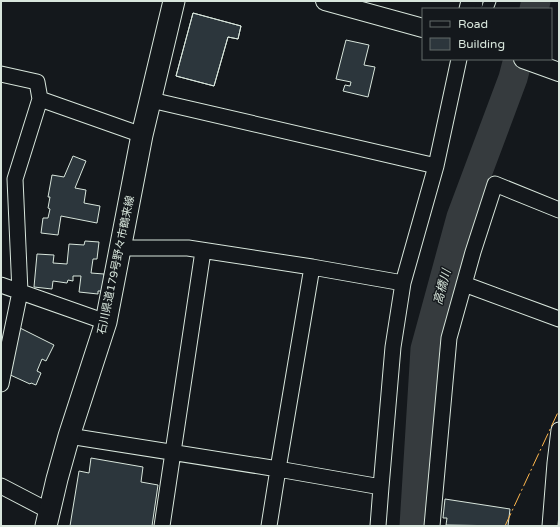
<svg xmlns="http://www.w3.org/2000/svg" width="560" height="527" font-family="'Varela Round','Noto Sans JP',sans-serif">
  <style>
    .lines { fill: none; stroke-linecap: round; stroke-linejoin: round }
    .river { stroke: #363b3e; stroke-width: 29 }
    .building { fill: #2c363c; stroke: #d8e6dc }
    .pedestrian-casing { stroke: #d8e6dc; stroke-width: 13 }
    .minor-casing { stroke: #d8e6dc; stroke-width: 17 }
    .tertiary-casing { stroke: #d8e6dc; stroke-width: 20 }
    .secondary-casing { stroke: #d8e6dc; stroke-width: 23 }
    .pedestrian { stroke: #14181c; stroke-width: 11 }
    .minor { stroke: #14181c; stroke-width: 15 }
    .tertiary { stroke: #14181c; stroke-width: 18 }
    .secondary { stroke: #14181c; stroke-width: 21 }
    .power { stroke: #ffb74d; stroke-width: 1; stroke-dasharray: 14 3 2 3; stroke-linecap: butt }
    .labels { text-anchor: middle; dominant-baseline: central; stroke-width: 3; stroke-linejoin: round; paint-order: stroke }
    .street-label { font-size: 11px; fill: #d8e6dc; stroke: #14181c }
    .water-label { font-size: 12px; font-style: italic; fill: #d8e6dc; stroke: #14181c }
  </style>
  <rect width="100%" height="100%" fill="#14181c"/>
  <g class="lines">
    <path class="river" d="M534 9 536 1
      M414 526 425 349 461 217 513 78 518 59"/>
  </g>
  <path class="building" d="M193 13 241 26 238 39 228 37 214 86 176 76Z
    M193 13 241 26 238 39 228 37 214 86 176 76Z
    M346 40 369 45 364 65 375 67 368 97 343 91 345 85 350 86 351 82 336 79Z
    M73 156 86 161 77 183 75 188 86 190 84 203 100 206 97 223 61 216 58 235 41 233 43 218H48L50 209 48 208 50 197H48L52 175 64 177Z
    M85 241 99 242 97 259H93L91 273 104 274 103 291H98V294L79 292 81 276H73V281L68 280 67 283 53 281 52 289 34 287 37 254 54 255 53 263 67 264 69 244 84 245Z
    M18 327 54 345 46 361 42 359 37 371 41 373 36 385 31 383 30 384 6 373Z
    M91 458 143 467 141 482 158 485 152 526H70L79 471 89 473Z
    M445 499 510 509 508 526 446 525 447 518H443Z"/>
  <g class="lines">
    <defs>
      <path id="pedestrian" d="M476 9 477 1
        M487 9 490 1"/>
      <path id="minor" d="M467 9 469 1
        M1 74 37 82 40 99 142 135
        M151 100 436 166 403 283
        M436 166 459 59
        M120 248H188L312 267 278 469 381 487 378 526
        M312 267 403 283 393 347 381 487
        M464 284 559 319
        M1 285 106 322
        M1 384 20 292 15 179 40 99
        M69 436 278 469 269 526
        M1 486 49 511
        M162 526 203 251
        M432 526 449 338 473 252 495 184 559 210
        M550 526 555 463 559 430"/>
      <path id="tertiary" d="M325 1 423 28
        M523 59 559 72"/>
      <path id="secondary" d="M46 526 57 479 69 436 106 322 142 135 174 1"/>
    </defs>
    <use href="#pedestrian" class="pedestrian-casing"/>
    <use href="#minor" class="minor-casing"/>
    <use href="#tertiary" class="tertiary-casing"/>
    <use href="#secondary" class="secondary-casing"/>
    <use href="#pedestrian" class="pedestrian"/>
    <use href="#minor" class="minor"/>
    <use href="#tertiary" class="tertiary"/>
    <use href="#secondary" class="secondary"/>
    <path class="power" d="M505 526 559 410"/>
  </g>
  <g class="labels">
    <g class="street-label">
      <text transform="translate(116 265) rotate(-78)">石川県道179号野々市鶴来線</text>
    </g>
    <g class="water-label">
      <text transform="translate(442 287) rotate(-75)">高橋川</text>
    </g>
  </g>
  <rect width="560" height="527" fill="none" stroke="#d8e6dc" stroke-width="4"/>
  <rect x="422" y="8" width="130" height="52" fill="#14181c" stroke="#626a69"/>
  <rect x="430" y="21" width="20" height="6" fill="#14181c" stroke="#626a69"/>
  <text x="458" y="28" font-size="12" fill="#d8e6dc">Road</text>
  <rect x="430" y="38" width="20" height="12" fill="#2c363c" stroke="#626a69"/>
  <text x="458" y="48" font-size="12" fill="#d8e6dc">Building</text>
</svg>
